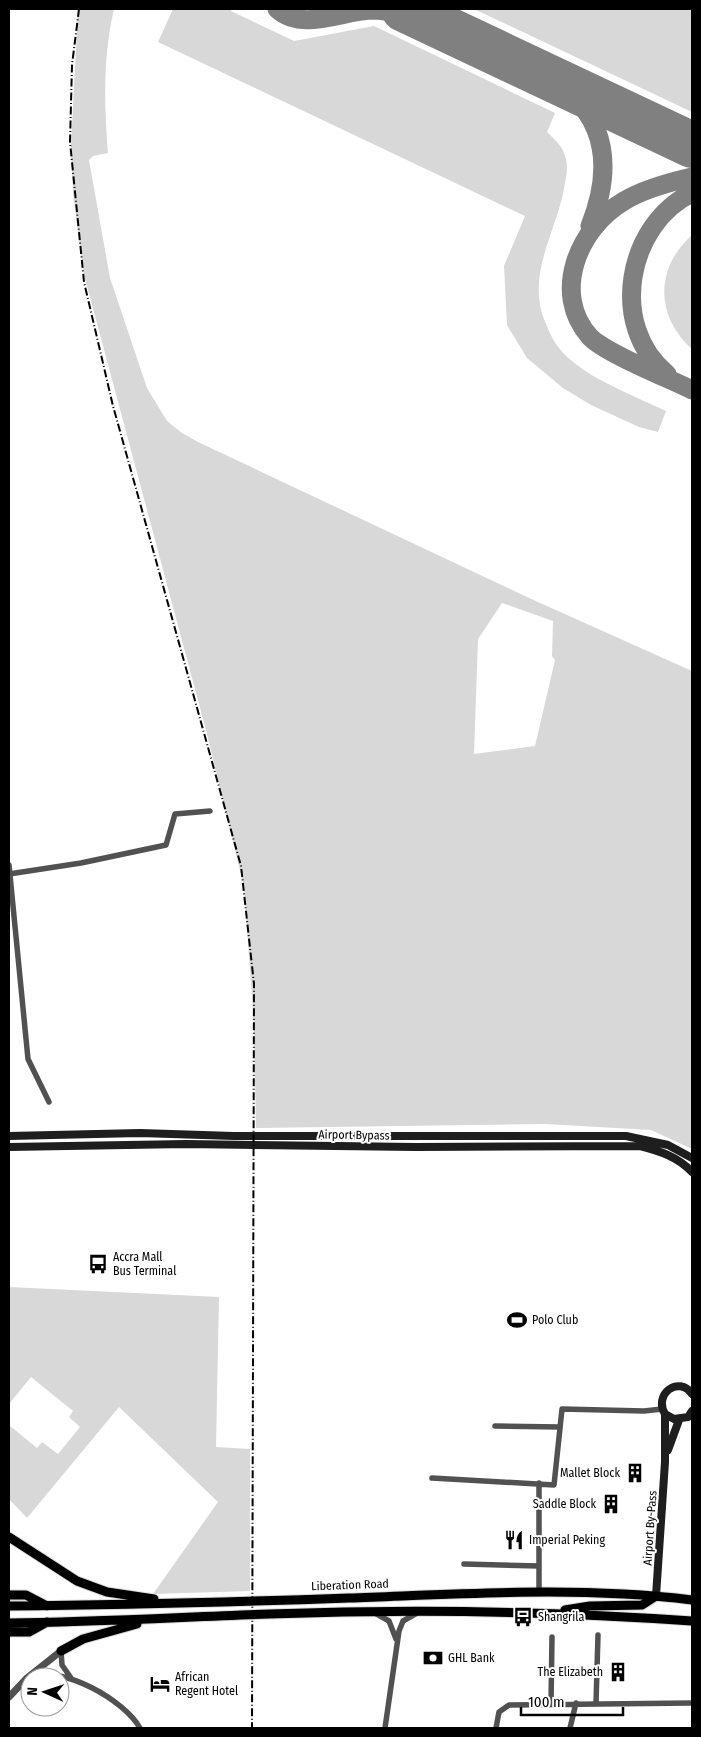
<svg xmlns="http://www.w3.org/2000/svg" width="701" height="1737" font-family="'Fira Sans Condensed',sans-serif">
  <style>
    .green { fill: #d8d8d8; fill-rule: evenodd }
    .lines { fill: none; stroke-linecap: round; stroke-linejoin: round }
    .taxiway { stroke: #808080; stroke-width: 19 }
    .runway { stroke: #808080; stroke-width: 46 }
    .trunk-casing { stroke: #dbdbdb; stroke-width: 11 }
    .minor { stroke: #515151; stroke-width: 5.5 }
    .tertiary { stroke: #515151; stroke-width: 7 }
    .secondary { stroke: #1e1e1e; stroke-width: 8 }
    .trunk { stroke: #000; stroke-width: 9 }
    .rail { stroke: #000; stroke-width: 2; stroke-dasharray: 8 2.5 1 2.5; stroke-linecap: butt }
    .labels { text-anchor: middle; dominant-baseline: central; stroke-width: 4; stroke-linejoin: round; paint-order: stroke }
    .street-label { font-size: 12px; fill: #000; stroke: #fff }
    .poi-label { font-size: 12px; fill: #000; stroke: #fff; text-anchor: start }
  </style>
  <rect width="100%" height="100%" fill="#fff"/>
  <path class="green" d="M78 9H114C103 55 104 106 108 153L93 156 89 160 110 278 147 388 167 421 182 433 198 442 529 598 692 671V1149L651 1130 545 1124 256 1128 254 1025 244 887 206 730 84 275 73 194 71 146ZM502 603 553 621 552 656 555 660 535 746 474 754 478 639Z
    M173 9H232L231 11 294 41 374 26 555 113 547 132C554 139 562 145 565 156 569 167 566 178 564 189 555 235 525 277 546 324 552 339 559 351 572 361 593 380 639 398 666 411L658 432 639 427 591 405 563 388 527 358 507 325 504 266 525 216 158 42Z
    M474 9H692V112Z
    M692 235V349C655 316 655 268 692 235Z
    M9 1287 219 1297 216 1447 250 1449V1591L153 1594 218 1502 119 1407 27 1518 10 1500 9 1425 37 1448 42 1442 58 1454 80 1427 69 1417 73 1411 31 1377 9 1404Z"/>
  <g class="lines">
    <path class="taxiway" d="M277 9C302 32 342 11 371 10 388 10 404 14 421 17
      M546 76C556 83 566 89 574 97 611 134 608 181 590 226
      M692 177C670 182 644 189 624 201 578 228 551 294 590 337 605 353 670 379 692 390
      M667 374C608 326 627 224 692 193"/>
    <path class="runway" d="M404 9 692 145"/>
    <defs>
      <path id="trunk" d="M9 1537 77 1581 107 1592 154 1599
        M9 1595H26L47 1606
        M9 1606C122 1605 236 1602 349 1598 464 1594 578 1586 692 1600
        M565 1610 590 1606 642 1605 656 1596
        M9 1623C96 1622 182 1617 269 1614 410 1609 552 1611 692 1621
        M9 1632H29L47 1622
        M61 1651 83 1639 137 1624"/>
    </defs>
    <use href="#trunk" class="trunk-casing"/>
    <path class="minor" d="M9 865 28 1059 49 1102
      M9 874 81 863 166 845 175 814 210 811
      M495 1426 560 1427
      M432 1478 554 1485 562 1409 644 1411 662 1409
      M464 1564 539 1566
      M539 1591V1483
      M375 1613 389 1621 396 1639
      M61 1651 62 1665 71 1678
      M31 1676C64 1666 124 1700 140 1728
      M596 1703 598 1635
      M551 1704 552 1637
      M385 1728 399 1631 403 1621 417 1613
      M496 1728 499 1712 509 1705 692 1703
      M570 1728 576 1703"/>
    <path class="tertiary" d="M9 1697 27 1678 61 1651"/>
    <path class="secondary" d="M9 1136 140 1133 234 1136H626L668 1145 692 1158
      M9 1147 186 1144 416 1147 640 1146C660 1151 678 1157 692 1172
      M692 1394C679 1375 653 1394 665 1414L674 1419 688 1417 692 1411
      M668 1450 679 1420
      M656 1596 665 1462V1414"/>
    <use href="#trunk" class="trunk"/>
    <path class="rail" d="M79 9 72 65 70 142 84 282 113 406 241 866 254 984 252 1728"/>
  </g>
  <defs>
    <symbol id="bus-bare" viewBox="-9 -9 18 18"><path d="M-5-6H5V4H4V6H2V4H-2V6H-4V4H-5ZM-3.5-4V0h7V-4ZM-3.5 1.2v1.5H-2V1.2ZM2 1.2v1.5H3.5V1.2Z" fill="#000" stroke="#fff" stroke-width="2.5" paint-order="stroke"/></symbol>
    <symbol id="stadium-bare" viewBox="-9 -9 18 18"><path d="M0-5a6.5 5 0 1 0 0 10a6.5 5 0 1 0 0-10ZM-3.5-1.8h7v3.6h-7Z" fill="#000" stroke="#fff" stroke-width="2.5" paint-order="stroke"/></symbol>
    <symbol id="building-bare" viewBox="-9 -9 18 18"><path d="M-4-6H4V6H1V3H-1V6H-4ZM-2.5-4.3h1.7v1.8h-1.7ZM.8-4.3h1.7v1.8H.8ZM-2.5-1h1.7V.8h-1.7ZM.8-1h1.7V.8H.8Z" fill="#000" stroke="#fff" stroke-width="2.5" paint-order="stroke"/></symbol>
    <symbol id="restaurant-bare" viewBox="-9 -9 18 18"><path d="M-5-6h1v4h1v-4h1v4h1v-4h1v5L-1.5 .5V6h-2V.5L-5-1ZM5-6V6H3V1.5H1.5Q1.5-4 5-6Z" fill="#000" stroke="#fff" stroke-width="2.5" paint-order="stroke"/></symbol>
    <symbol id="bank-bare" viewBox="-9 -9 18 18"><path d="M-6-4H6V4H-6ZM0-2.3a2.3 2.3 0 1 0 0 4.6a2.3 2.3 0 1 0 0-4.6Z" fill="#000" stroke="#fff" stroke-width="2.5" paint-order="stroke"/></symbol>
    <symbol id="hotel-bare" viewBox="-9 -9 18 18"><path d="M-6-4.5h1.5V1H6V5H4.5V3h-9V5H-6ZM-4 0a1.8 1.8 0 1 1 3.6 0ZM.5 0V-2.5h3Q6-2.5 6 0Z" fill="#000" stroke="#fff" stroke-width="2.5" paint-order="stroke"/></symbol>
  </defs>
  <g fill-rule="evenodd">
    <use href="#bus-bare" x="84" y="1250" width="28" height="28"/>
    <use href="#stadium-bare" x="503" y="1306" width="28" height="28"/>
    <use href="#building-bare" x="621" y="1459" width="28" height="28"/>
    <use href="#building-bare" x="597" y="1490" width="28" height="28"/>
    <use href="#restaurant-bare" x="500" y="1526" width="28" height="28"/>
    <use href="#bus-bare" x="509" y="1603" width="28" height="28"/>
    <use href="#bank-bare" x="419" y="1644" width="28" height="28"/>
    <use href="#building-bare" x="604" y="1658" width="28" height="28"/>
    <use href="#hotel-bare" x="146" y="1670" width="28" height="28"/>
  </g>
  <g class="labels">
    <g class="street-label">
      <text transform="translate(354 1135) rotate(1)">Airport Bypass</text>
      <text transform="translate(650 1528) rotate(-86)">Airport By-Pass</text>
      <text transform="translate(350 1585) rotate(-2)">Liberation Road</text>
    </g>
    <g class="poi-label">
      <text x="113" y="1257">Accra Mall<tspan x="113" dy="14">Bus Terminal</tspan></text>
      <text x="532" y="1320">Polo Club</text>
      <text x="620" y="1473" text-anchor="end">Mallet Block</text>
      <text x="596" y="1504" text-anchor="end">Saddle Block</text>
      <text x="529" y="1540">Imperial Peking</text>
      <text x="538" y="1617">Shangrila</text>
      <text x="448" y="1658">GHL Bank</text>
      <text x="603" y="1672" text-anchor="end">The Elizabeth</text>
      <text x="175" y="1677">African<tspan x="175" dy="14">Regent Hotel</tspan></text>
    </g>
  </g>
  <rect width="701" height="1737" fill="none" stroke="#000000" stroke-width="20"/>
  <g transform="translate(45 1692) rotate(273)"><circle r="24" fill="#ffffff" stroke="#999999"/>
  <path d="M0-4L9 19L0 12L-9 19Z" fill="#000000"/>
  <text y="-8" font-size="14" font-weight="bold" text-anchor="middle" fill="#000000">N</text>
  </g>
  <path d="M521 1707v8h102v-8" fill="none" stroke="#000000" stroke-width="2.5"/>
  <text x="528" y="1707" font-size="15" fill="#000000" stroke="#ffffff" stroke-width="4" paint-order="stroke">100 m</text>
</svg>
